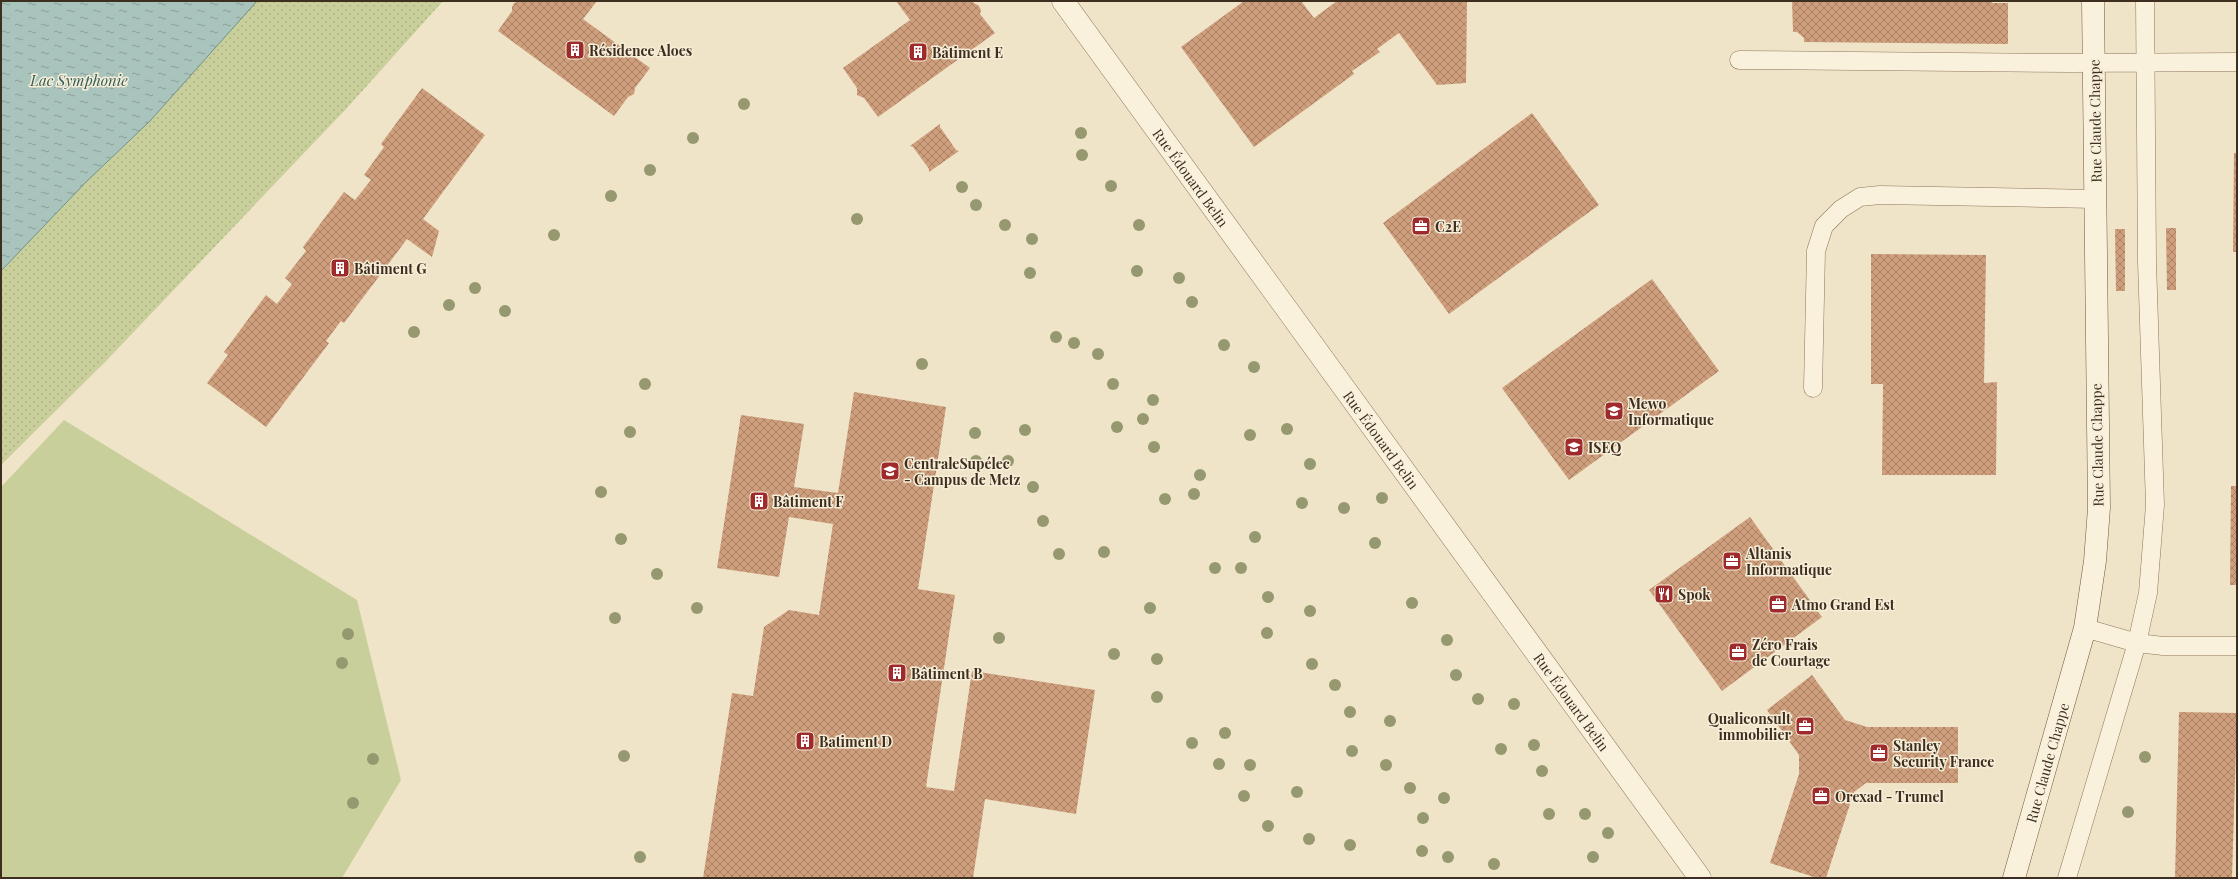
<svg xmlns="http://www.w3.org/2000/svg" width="2238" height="879" font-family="'Playfair Display',serif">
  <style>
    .grass { fill: url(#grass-dots) }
    .garden { fill: #c9cf9b }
    .water { fill: url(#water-ripples); stroke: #6f938a }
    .building { fill: url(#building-cross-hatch) }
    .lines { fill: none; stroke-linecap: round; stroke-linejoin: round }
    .lane-casing { stroke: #8d765c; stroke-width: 19 }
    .street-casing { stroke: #8d765c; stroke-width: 23 }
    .secondary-casing { stroke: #6f573f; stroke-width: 23 }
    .lane { stroke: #faf1dc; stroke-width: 18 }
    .street { stroke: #faf1dc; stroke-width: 22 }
    .secondary { stroke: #faf1dc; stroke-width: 22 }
    .tree { fill: #96986f }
    .labels { text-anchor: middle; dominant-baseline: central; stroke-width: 3; stroke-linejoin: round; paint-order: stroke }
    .poi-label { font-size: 14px; font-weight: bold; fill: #3d2e20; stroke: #f7eed8; text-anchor: start }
    .street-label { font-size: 14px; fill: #3d2e20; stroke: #f7eed8 }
    .water-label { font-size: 15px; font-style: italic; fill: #2f5d5a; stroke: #f7eed8 }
  </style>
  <defs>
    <pattern id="grass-dots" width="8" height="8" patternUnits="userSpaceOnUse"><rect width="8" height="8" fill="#c9cf9b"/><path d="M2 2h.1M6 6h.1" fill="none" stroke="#aeb285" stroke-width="1.8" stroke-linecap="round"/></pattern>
    <pattern id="water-ripples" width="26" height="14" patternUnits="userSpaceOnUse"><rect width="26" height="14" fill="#a9c4bc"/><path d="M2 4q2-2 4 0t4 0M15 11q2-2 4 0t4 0" fill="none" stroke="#8ba098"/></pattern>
    <pattern id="building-cross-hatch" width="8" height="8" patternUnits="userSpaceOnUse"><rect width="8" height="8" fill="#cf9f7d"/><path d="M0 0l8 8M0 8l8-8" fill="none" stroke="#a98266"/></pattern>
  </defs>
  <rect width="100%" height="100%" fill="#f0e4c8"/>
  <path class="grass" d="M1 1H443L346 109 107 360 1 465Z"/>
  <path class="garden" d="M64 420 357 600 401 780 342 878H1V487Z"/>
  <path class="water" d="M1 1H257L150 121 86 182 1 271Z"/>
  <path class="building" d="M520 1H597L583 19 650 68 635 88 634 94 628 97 614 116 498 31 512 11V7L514 3Z
    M896 1H971L979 6 981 10 980 14 995 33 878 117 864 98 857 95V88L843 68 910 20Z
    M1244 1H1301L1314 18 1337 1H1467L1466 83 1437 85 1399 33 1377 49 1380 52 1352 71 1354 74 1254 147 1181 47Z
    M1792 1H1992V3H2008V44L1804 42V38L1797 32H1793Z
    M422 88 485 135 423 219 439 231 432 257 407 239 344 323 341 321 326 341 329 343 266 427 207 383 228 355 224 352 266 295 277 304 292 284 285 278 306 251 303 247 344 192 355 200 371 180 364 175 384 147 381 144Z
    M1532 113 1599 205 1449 314 1383 223Z
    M940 124V127L956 150 959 151 929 172V169L913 147 910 146Z
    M2234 153H2237V252H2233Z
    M2166 228H2176V290H2167Z
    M2115 229H2125V291H2116Z
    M1871 254 1986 255 1984 383 1997 382 1996 475H1882L1883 384H1871Z
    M1652 279 1719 371 1569 480 1502 388Z
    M854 392 946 407 918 589 955 595 926 787 954 791 972 671 1095 690 1076 814 985 799 973 878H703L732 693 753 696 764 627 789 610 819 615 833 524 789 517 779 577 717 568 741 415 804 424 794 487 838 493Z
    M2231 486H2237V585H2230Z
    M1750 517 1822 617 1722 691 1649 590Z
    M1812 675 1845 720 1867 727H1958V783H1866L1854 792 1826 878H1817L1770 863 1799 774V755L1767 710Z
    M2179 712 2237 713 2232 878H2175Z"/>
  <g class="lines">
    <defs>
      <path id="lane" d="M1739 60 2071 63 2237 62
        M1813 388 1816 251 1824 226 1841 209 1860 197 1880 195 2095 199
        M2085 628 2137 643 2163 646H2237
        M2067 878 2137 643 2148 593 2155 505 2147 262 2145 1"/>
      <g id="street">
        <path id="s1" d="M1063 1 1700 878"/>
      </g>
      <g id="secondary">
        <path id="s2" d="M2014 878 2085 628 2095 561 2099 508 2093 1"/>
      </g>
    </defs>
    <use href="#lane" class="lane-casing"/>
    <use href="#street" class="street-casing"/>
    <use href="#secondary" class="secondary-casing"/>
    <use href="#lane" class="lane"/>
    <use href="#street" class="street"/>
    <use href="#secondary" class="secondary"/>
  </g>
  <g class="tree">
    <circle cx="744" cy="104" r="6"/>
    <circle cx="1081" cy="133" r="6"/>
    <circle cx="693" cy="138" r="6"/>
    <circle cx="1082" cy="155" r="6"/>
    <circle cx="650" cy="170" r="6"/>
    <circle cx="1111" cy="186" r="6"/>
    <circle cx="962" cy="187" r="6"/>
    <circle cx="611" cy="196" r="6"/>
    <circle cx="976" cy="205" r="6"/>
    <circle cx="857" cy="219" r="6"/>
    <circle cx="1005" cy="225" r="6"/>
    <circle cx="1139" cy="225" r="6"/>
    <circle cx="554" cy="235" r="6"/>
    <circle cx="1032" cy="239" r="6"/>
    <circle cx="1137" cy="271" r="6"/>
    <circle cx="1030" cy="273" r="6"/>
    <circle cx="1179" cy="278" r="6"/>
    <circle cx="475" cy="288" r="6"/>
    <circle cx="1192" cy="302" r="6"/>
    <circle cx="449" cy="305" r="6"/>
    <circle cx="505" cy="311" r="6"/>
    <circle cx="414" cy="332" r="6"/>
    <circle cx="1056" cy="337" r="6"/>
    <circle cx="1074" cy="343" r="6"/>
    <circle cx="1224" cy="345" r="6"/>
    <circle cx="1098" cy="354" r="6"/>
    <circle cx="922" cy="364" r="6"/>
    <circle cx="1254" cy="367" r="6"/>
    <circle cx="645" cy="384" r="6"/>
    <circle cx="1113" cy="384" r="6"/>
    <circle cx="1153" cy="400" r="6"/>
    <circle cx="1143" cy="419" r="6"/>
    <circle cx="1117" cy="427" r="6"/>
    <circle cx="1287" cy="429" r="6"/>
    <circle cx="1025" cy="430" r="6"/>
    <circle cx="630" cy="432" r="6"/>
    <circle cx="975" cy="433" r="6"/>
    <circle cx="1250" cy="435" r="6"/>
    <circle cx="1154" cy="447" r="6"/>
    <circle cx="976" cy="461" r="6"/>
    <circle cx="1008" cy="461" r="6"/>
    <circle cx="1310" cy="464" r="6"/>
    <circle cx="1200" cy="475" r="6"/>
    <circle cx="1033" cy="487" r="6"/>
    <circle cx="601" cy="492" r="6"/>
    <circle cx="1194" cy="494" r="6"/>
    <circle cx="1382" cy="498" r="6"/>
    <circle cx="1165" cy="499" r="6"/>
    <circle cx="1302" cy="503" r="6"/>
    <circle cx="1344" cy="508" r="6"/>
    <circle cx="1043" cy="521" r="6"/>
    <circle cx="1255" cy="537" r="6"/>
    <circle cx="621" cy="539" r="6"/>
    <circle cx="1375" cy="543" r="6"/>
    <circle cx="1104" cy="552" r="6"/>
    <circle cx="1059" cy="554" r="6"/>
    <circle cx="1215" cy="568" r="6"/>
    <circle cx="1241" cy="568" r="6"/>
    <circle cx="657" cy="574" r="6"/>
    <circle cx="1268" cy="597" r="6"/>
    <circle cx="1412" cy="603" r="6"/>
    <circle cx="697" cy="608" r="6"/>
    <circle cx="1150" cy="608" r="6"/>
    <circle cx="1310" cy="611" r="6"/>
    <circle cx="615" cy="618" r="6"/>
    <circle cx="1267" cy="633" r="6"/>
    <circle cx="348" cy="634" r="6"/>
    <circle cx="999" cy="638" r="6"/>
    <circle cx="1447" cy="640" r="6"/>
    <circle cx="1114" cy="654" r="6"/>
    <circle cx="1157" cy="659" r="6"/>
    <circle cx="342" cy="663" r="6"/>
    <circle cx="1312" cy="664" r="6"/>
    <circle cx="1456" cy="675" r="6"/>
    <circle cx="1335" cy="685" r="6"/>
    <circle cx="1157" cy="697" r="6"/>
    <circle cx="1478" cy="699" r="6"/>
    <circle cx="1514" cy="704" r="6"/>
    <circle cx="1350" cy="712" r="6"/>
    <circle cx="1390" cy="721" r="6"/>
    <circle cx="1225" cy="733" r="6"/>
    <circle cx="1192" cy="743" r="6"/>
    <circle cx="1534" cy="745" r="6"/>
    <circle cx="1501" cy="749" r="6"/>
    <circle cx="1352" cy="751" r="6"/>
    <circle cx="624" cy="756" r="6"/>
    <circle cx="2145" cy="757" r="6"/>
    <circle cx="373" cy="759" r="6"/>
    <circle cx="1219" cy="764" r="6"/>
    <circle cx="1250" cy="765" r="6"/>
    <circle cx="1386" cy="765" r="6"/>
    <circle cx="1542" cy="771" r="6"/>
    <circle cx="1410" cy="788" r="6"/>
    <circle cx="1297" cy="792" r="6"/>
    <circle cx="1244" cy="796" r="6"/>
    <circle cx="1444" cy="798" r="6"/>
    <circle cx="353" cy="803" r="6"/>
    <circle cx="2128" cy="812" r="6"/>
    <circle cx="1549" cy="814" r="6"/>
    <circle cx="1585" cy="814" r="6"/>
    <circle cx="1423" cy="818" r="6"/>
    <circle cx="1268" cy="826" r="6"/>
    <circle cx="1608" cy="833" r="6"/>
    <circle cx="1309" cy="839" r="6"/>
    <circle cx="1350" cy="845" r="6"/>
    <circle cx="1422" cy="851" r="6"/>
    <circle cx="640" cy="857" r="6"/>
    <circle cx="1448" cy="857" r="6"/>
    <circle cx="1593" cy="857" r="6"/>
    <circle cx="1494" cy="864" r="6"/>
  </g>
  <defs>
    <symbol id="building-square" viewBox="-11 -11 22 22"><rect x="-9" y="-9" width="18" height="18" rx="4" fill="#9e2a2b" stroke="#f7eed8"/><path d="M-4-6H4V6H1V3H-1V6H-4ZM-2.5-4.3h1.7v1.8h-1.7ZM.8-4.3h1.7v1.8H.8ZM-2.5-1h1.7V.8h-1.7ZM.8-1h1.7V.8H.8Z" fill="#fff"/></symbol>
    <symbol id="office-square" viewBox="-11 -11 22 22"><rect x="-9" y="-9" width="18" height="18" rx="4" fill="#9e2a2b" stroke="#f7eed8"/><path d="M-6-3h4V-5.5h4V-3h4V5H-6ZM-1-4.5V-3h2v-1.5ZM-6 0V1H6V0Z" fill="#fff"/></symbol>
    <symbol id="university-square" viewBox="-11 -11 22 22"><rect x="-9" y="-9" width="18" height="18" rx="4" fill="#9e2a2b" stroke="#f7eed8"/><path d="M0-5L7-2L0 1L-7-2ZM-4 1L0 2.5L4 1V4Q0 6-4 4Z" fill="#fff"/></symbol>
    <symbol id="restaurant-square" viewBox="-11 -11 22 22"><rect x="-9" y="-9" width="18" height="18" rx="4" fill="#9e2a2b" stroke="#f7eed8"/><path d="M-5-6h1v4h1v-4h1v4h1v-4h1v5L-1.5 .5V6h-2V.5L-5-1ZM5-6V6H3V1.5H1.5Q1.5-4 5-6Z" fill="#fff"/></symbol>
  </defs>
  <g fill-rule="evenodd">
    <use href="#building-square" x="564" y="39" width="22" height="22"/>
    <use href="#building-square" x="907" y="41" width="22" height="22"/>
    <use href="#office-square" x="1410" y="215" width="22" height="22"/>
    <use href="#building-square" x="329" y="257" width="22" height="22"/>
    <use href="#university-square" x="1603" y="400" width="22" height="22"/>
    <use href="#university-square" x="1563" y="436" width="22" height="22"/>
    <use href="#university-square" x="879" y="460" width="22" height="22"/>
    <use href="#building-square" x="748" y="490" width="22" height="22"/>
    <use href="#office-square" x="1721" y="550" width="22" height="22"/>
    <use href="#restaurant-square" x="1653" y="583" width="22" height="22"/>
    <use href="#office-square" x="1767" y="593" width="22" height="22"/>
    <use href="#office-square" x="1727" y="641" width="22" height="22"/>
    <use href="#building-square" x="886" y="662" width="22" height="22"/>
    <use href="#office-square" x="1794" y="715" width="22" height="22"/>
    <use href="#building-square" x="794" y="730" width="22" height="22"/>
    <use href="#office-square" x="1868" y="742" width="22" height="22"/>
    <use href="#office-square" x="1810" y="785" width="22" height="22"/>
  </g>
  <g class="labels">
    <g class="poi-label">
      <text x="589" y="50">Résidence Aloes</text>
      <text x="932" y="52">Bâtiment E</text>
      <text x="1435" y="226">C2E</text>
      <text x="354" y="268">Bâtiment G</text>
      <text x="1628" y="403">Mewo<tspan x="1628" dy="16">Informatique</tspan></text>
      <text x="1588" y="447">ISEQ</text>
      <text x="904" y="463">CentraleSupélec<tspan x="904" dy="16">- Campus de Metz</tspan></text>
      <text x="773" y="501">Bâtiment F</text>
      <text x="1746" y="553">Altanis<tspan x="1746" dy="16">Informatique</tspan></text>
      <text x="1678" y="594">Spok</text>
      <text x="1792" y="604">Atmo Grand Est</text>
      <text x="1752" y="644">Zéro Frais<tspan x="1752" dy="16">de Courtage</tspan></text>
      <text x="911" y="673">Bâtiment B</text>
      <text x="1791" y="718" text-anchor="end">Qualiconsult<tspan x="1791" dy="16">immobilier</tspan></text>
      <text x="819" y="741">Batiment D</text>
      <text x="1893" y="745">Stanley<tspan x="1893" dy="16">Security France</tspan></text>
      <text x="1835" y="796">Orexad - Trumel</text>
    </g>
    <g class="street-label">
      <text transform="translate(2095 121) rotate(-91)">Rue Claude Chappe</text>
      <text stroke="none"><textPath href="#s1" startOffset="218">Rue Édouard Belin</textPath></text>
      <text stroke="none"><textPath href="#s1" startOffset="542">Rue Édouard Belin</textPath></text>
      <text transform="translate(2097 445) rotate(-91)">Rue Claude Chappe</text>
      <text stroke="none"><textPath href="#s1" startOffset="866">Rue Édouard Belin</textPath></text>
      <text stroke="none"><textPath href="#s2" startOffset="120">Rue Claude Chappe</textPath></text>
    </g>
    <g class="water-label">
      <text x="79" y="80">Lac Symphonie</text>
    </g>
  </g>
  <rect width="2238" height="879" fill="none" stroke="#3d2e20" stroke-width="4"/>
</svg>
